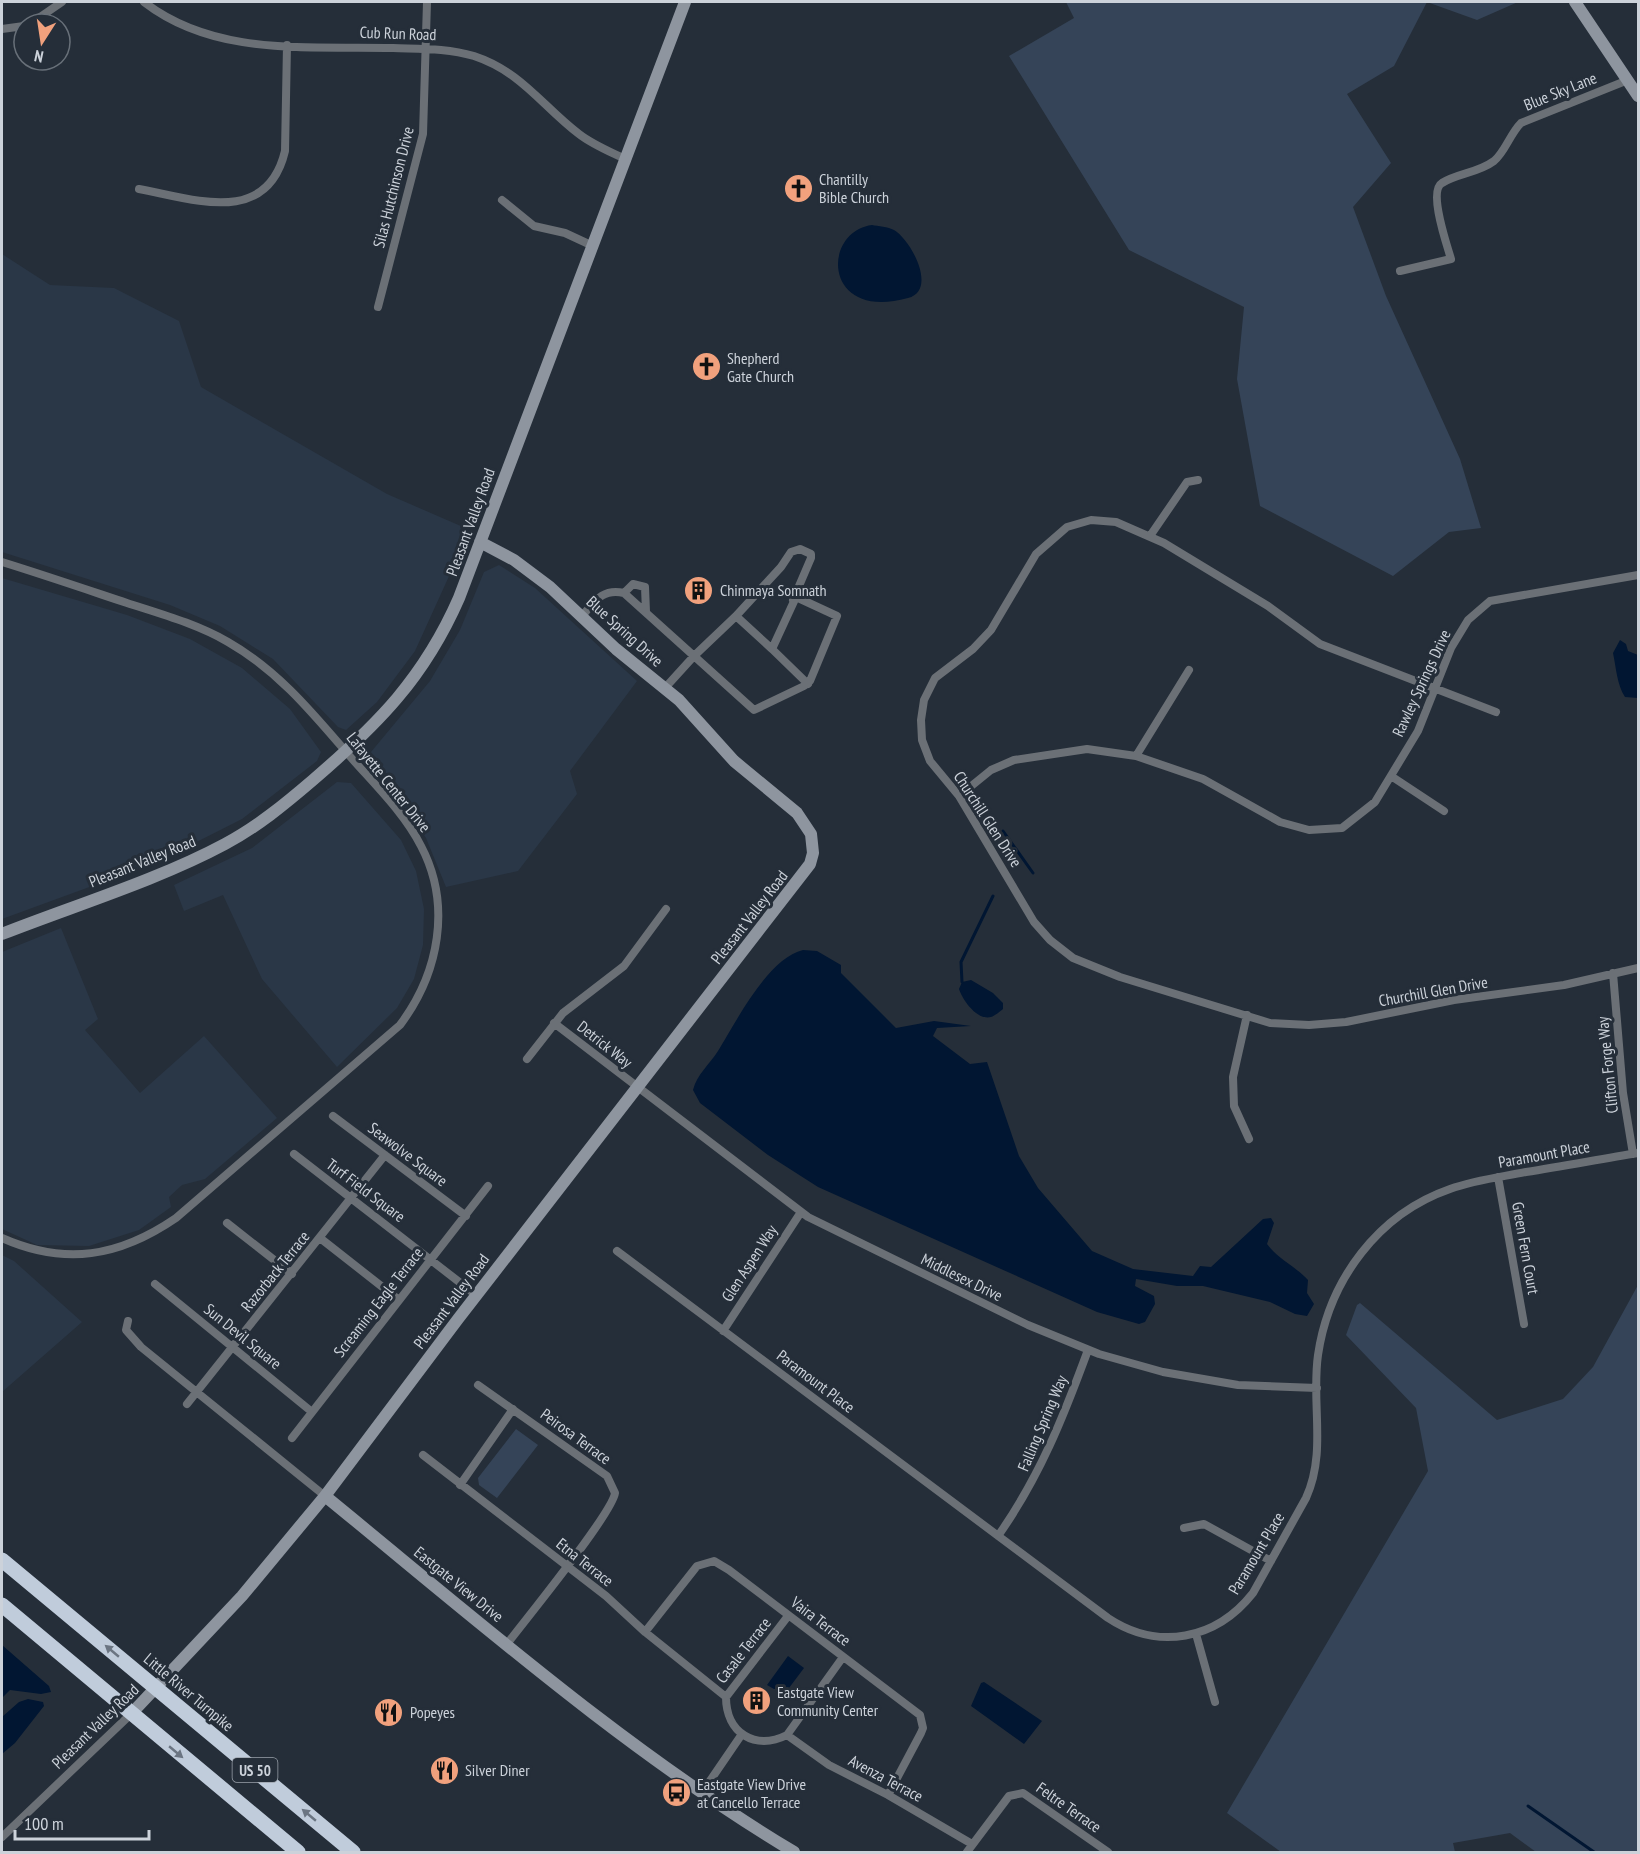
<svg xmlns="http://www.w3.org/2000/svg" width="1640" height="1854" font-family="'PT Sans Narrow',sans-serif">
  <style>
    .built { fill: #2a3747 }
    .green { fill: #354458 }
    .water { fill: #011632 }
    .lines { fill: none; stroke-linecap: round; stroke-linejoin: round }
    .stream { stroke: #011632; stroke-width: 3 }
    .street { stroke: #6b7076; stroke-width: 8 }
    .secondary { stroke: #8e959f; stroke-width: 12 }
    .highway { stroke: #c0ccdb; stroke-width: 15 }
    .oneway { fill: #6b7582 }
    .labels { text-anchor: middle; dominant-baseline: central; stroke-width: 6; stroke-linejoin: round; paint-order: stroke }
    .shield { fill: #252e39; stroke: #9aa1aa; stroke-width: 1.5 }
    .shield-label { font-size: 15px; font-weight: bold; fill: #ccd2da }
    .street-label { font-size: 16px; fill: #ccd2da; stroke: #252e39 }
    .poi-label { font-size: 16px; fill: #ccd2da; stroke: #252e39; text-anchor: start }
  </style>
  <rect width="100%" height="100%" fill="#252e39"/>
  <path class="built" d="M2 254 50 285 114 288 179 321 201 387 387 494 470 530 415 651 377 702 346 730 338 727 273 659 220 626 170 605 2 552Z
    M499 565 535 588 637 681 570 771 577 794 518 871 446 887 426 838 399 800 369 769 366 758 430 681 460 630 484 572Z
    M2 578 127 615 190 639 242 668 290 709 321 752 317 761 242 819 155 863 2 919Z
    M337 782 351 783 401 840 416 871 424 909 423 945 414 979 397 1008 337 1067 262 979 223 895 184 911 174 885 252 848Z
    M61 928 98 1019 85 1030 140 1093 204 1036 277 1118 205 1179 182 1185 169 1197 171 1207 139 1230 89 1246 37 1245 2 1229V952Z
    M2 1255 14 1261 82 1322 2 1392Z"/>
  <path class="green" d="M1066 2H1518L1477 20 1427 2 1394 66 1347 94 1391 163 1353 207 1386 296 1460 459 1481 528 1449 532 1393 576 1260 506 1237 379 1244 307 1129 250 1009 56 1074 18Z
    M1638 1285V1852H1536L1510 1833 1453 1843 1455 1852H1281L1227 1813 1428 1471 1416 1408 1346 1335 1357 1305 1360 1303 1497 1420 1563 1399 1593 1367Z
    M516 1429 538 1445 497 1498 479 1485 478 1478Z"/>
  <path class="water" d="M872 225C878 226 888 227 894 230 911 240 938 290 908 298 823 322 821 232 872 225Z
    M1620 640 1626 644 1628 651 1638 655V698L1625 697C1617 685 1616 667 1613 653Z
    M803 950 817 951 841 965V973L896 1028 934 1021 971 1026 937 1028 933 1036 970 1064 987 1062 1019 1156 1038 1188 1092 1251 1133 1269 1193 1276 1200 1266 1211 1267 1263 1219 1271 1218 1274 1223 1267 1244C1278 1259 1295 1266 1308 1280L1307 1293 1314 1304 1307 1316 1295 1314 1270 1302 1203 1286H1177L1136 1279 1135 1286 1154 1296 1155 1304 1145 1322 1139 1324 1097 1312 818 1187 768 1155 700 1103 693 1090C697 1074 710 1064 718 1051 736 1022 768 958 803 950Z
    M971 980 993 993 1003 1003V1009C1000 1011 995 1016 991 1017 977 1021 962 999 959 989L962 982Z
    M2 1645 49 1686 51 1692 41 1694 10 1690 2 1698Z
    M788 1656 804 1668 789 1688 774 1689 767 1685Z
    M984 1682 1042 1721 1024 1744 971 1706 981 1683Z
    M28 1699 43 1702 44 1706 15 1743 2 1754V1717L19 1702Z"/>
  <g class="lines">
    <path class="stream" d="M1003 831 1033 873
      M962 982 961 962 993 896
      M1528 1806 1594 1852"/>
    <path class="street" d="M144 2C215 57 309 46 393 48 421 49 447 48 474 56 522 72 542 106 579 134 593 145 611 152 627 160
      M30 24 62 2
      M2 29 24 26
      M139 189C193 199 267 227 285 151L287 45
      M502 200 534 226 565 233 593 246
      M1400 271 1451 259C1447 245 1428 191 1442 183 1458 173 1478 173 1494 161 1505 152 1510 134 1521 123L1628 80
      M378 307 423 134 427 2
      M1150 536 1187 482 1198 480
      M2 562C44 575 85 589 127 603 161 614 197 624 228 642 277 670 311 711 347 753 372 782 403 811 421 846 452 905 439 973 400 1025L176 1218C119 1257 65 1266 2 1238
      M624 593 633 584 645 587 646 612
      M582 616C595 601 603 588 624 593L694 656 736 616 772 649
      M736 616 781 567 791 552 800 549 811 554V558L793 600
      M664 689 694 656 754 710 804 686 810 681 837 616 796 597 772 649 808 684
      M1496 712 1320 644 1268 606 1164 543 1116 522 1091 520 1067 527 1036 554 991 630 973 649 935 678 924 700 921 720 922 740 930 761 959 796 1034 922 1050 940 1073 958 1120 977 1270 1023 1309 1025 1346 1022 1454 1000 1564 985 1638 968
      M1136 756 1189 670
      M1391 776 1444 811
      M959 796 991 770 1014 760 1087 749 1136 756 1203 779 1280 822 1309 830 1342 828 1375 802 1418 731 1451 648 1468 620 1490 601 1638 575
      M1613 973 1623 1093 1633 1154
      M1247 1015 1233 1077 1234 1106 1249 1139
      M554 1023 808 1217 1028 1325 1099 1354 1163 1372 1238 1385 1317 1388
      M527 1059 563 1013 624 966 666 909
      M333 1116 466 1216
      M294 1154 476 1295
      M1498 1177 1524 1324
      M227 1223 292 1274
      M320 1238 399 1300
      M617 1251 1108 1618C1158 1651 1216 1640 1253 1593L1306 1498C1327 1452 1311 1403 1318 1355 1329 1280 1378 1214 1450 1189 1475 1180 1501 1177 1526 1172 1564 1166 1601 1159 1638 1153
      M155 1284 312 1412
      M128 1321 126 1330 141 1347 325 1496
      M723 1331 801 1212
      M478 1385 607 1476 615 1493C612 1514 526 1619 507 1644
      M187 1404 385 1155
      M292 1438 488 1186
      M423 1455 606 1596 645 1632 726 1697
      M460 1485 513 1409
      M1184 1528 1204 1524 1271 1561
      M998 1536C1040 1476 1063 1418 1088 1350
      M788 1616 726 1697C726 1733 755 1751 787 1735L843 1657
      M645 1632 697 1566 714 1561 729 1570 920 1715 923 1728 921 1733 888 1795
      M1196 1634 1215 1702
      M787 1735 829 1765 888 1795 972 1844
      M701 1794 742 1734
      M2 1837 131 1714
      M967 1852 1009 1796 1023 1793 1108 1852"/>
    <path class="secondary" d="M1575 2 1638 96
      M2 934C73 906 158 880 225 844 257 827 285 804 313 780 378 724 424 678 459 598L685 2
      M325 1496C477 1620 626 1751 794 1852
      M131 1714 242 1596 325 1496 458 1319 810 864 813 853 811 834 797 813 734 761 679 700 616 649 550 587 514 560 480 542"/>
    <path class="highway" d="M2 1560 353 1852
      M2 1605 298 1852"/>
  </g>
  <defs><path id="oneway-solid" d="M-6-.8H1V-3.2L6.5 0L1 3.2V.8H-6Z" transform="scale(1.5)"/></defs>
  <g class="oneway">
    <use href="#oneway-solid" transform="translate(112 1651) rotate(-140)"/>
    <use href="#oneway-solid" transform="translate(176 1752) rotate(40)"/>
    <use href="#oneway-solid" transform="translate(309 1815) rotate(-140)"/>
  </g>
  <defs>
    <symbol id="church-disc" viewBox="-11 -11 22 22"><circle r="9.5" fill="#f1a17d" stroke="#252e39"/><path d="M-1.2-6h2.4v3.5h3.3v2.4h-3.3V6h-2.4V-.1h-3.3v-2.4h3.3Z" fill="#111"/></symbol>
    <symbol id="building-disc" viewBox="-11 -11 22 22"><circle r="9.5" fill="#f1a17d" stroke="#252e39"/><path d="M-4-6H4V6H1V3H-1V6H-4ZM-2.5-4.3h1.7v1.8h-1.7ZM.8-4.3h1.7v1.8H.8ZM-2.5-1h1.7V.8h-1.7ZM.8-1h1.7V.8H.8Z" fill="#111"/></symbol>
    <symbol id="restaurant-disc" viewBox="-11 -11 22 22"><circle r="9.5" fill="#f1a17d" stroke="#252e39"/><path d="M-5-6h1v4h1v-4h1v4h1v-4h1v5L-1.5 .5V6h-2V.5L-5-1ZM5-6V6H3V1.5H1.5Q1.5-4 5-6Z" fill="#111"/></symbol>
    <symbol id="bus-disc" viewBox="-11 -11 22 22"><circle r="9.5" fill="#f1a17d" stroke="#252e39"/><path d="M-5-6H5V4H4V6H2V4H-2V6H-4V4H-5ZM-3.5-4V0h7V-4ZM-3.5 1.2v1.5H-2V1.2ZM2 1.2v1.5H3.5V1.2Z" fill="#111"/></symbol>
  </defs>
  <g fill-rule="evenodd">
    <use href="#church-disc" x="782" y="172" width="33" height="33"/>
    <use href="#church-disc" x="690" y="350" width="33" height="33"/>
    <use href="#building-disc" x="682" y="574" width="33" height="33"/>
    <use href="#building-disc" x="740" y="1684" width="33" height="33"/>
    <use href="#restaurant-disc" x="372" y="1696" width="33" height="33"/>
    <use href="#restaurant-disc" x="428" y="1754" width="33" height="33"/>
    <use href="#bus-disc" x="660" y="1776" width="33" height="33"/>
  </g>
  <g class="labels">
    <rect class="shield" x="232.5" y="1758" width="45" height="24" rx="4.5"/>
    <g class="shield-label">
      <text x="255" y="1770">US 50</text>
    </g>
    <g class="street-label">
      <text transform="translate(398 33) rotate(2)">Cub Run Road</text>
      <text transform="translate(1560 91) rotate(-22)">Blue Sky Lane</text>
      <text transform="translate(393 187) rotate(-76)">Silas Hutchinson Drive</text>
      <text transform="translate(470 522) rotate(-70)">Pleasant Valley Road</text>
      <text transform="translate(625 631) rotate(42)">Blue Spring Drive</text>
      <text transform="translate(1421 683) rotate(-65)">Rawley Springs Drive</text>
      <text transform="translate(389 782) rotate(51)">Lafayette Center Drive</text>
      <text transform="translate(988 819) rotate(57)">Churchill Glen Drive</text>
      <text transform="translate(142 861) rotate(-22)">Pleasant Valley Road</text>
      <text transform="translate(749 917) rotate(-52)">Pleasant Valley Road</text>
      <text transform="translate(1433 991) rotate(-10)">Churchill Glen Drive</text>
      <text transform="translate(605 1044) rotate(38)">Detrick Way</text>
      <text transform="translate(1607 1065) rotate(-96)">Clifton Forge Way</text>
      <text transform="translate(408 1154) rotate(37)">Seawolve Square</text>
      <text transform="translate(1544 1154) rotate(-10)">Paramount Place</text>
      <text transform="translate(366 1190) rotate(37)">Turf Field Square</text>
      <text transform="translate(1526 1248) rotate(80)">Green Fern Court</text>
      <text transform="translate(749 1263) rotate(-57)">Glen Aspen Way</text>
      <text transform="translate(275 1271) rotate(-51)">Razorback Terrace</text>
      <text transform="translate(962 1277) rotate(26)">Middlesex Drive</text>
      <text transform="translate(451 1301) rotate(-53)">Pleasant Valley Road</text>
      <text transform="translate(378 1302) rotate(-52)">Screaming Eagle Terrace</text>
      <text transform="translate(243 1336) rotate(39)">Sun Devil Square</text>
      <text transform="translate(816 1381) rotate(37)">Paramount Place</text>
      <text transform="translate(1042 1423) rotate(-67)">Falling Spring Way</text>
      <text transform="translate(576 1436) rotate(36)">Peirosa Terrace</text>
      <text transform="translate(1256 1553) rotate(-59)">Paramount Place</text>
      <text transform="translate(585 1562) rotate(38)">Etna Terrace</text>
      <text transform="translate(459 1584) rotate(39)">Eastgate View Drive</text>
      <text transform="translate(821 1621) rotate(37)">Vaira Terrace</text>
      <text transform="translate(743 1650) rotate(-52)">Casale Terrace</text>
      <text transform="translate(189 1692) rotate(40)">Little River Turnpike</text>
      <text transform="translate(95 1726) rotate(-44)">Pleasant Valley Road</text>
      <text transform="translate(886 1778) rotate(28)">Avenza Terrace</text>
      <text transform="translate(1069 1807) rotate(35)">Feltre Terrace</text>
    </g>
    <g class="poi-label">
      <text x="819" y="179">Chantilly<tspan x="819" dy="18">Bible Church</tspan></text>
      <text x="727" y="358">Shepherd<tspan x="727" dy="18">Gate Church</tspan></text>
      <text x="720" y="590">Chinmaya Somnath</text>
      <text x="777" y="1692">Eastgate View<tspan x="777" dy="18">Community Center</tspan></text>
      <text x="410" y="1712">Popeyes</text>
      <text x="465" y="1770">Silver Diner</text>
      <text x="697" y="1784">Eastgate View Drive<tspan x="697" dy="18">at Cancello Terrace</tspan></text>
    </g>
  </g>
  <rect width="1640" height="1854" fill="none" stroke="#ccd2da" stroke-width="6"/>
  <g transform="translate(42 42) rotate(192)"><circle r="28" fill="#252e39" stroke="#687079" stroke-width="1.5"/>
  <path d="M0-4.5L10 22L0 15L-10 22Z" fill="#f1a17d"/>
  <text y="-9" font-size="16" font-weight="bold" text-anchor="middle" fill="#ccd2da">N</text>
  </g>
  <path d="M15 1830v9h134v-9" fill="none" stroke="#ccd2da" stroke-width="3"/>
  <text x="24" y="1830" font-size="18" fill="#ccd2da" stroke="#252e39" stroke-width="4.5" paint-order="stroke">100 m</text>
</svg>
